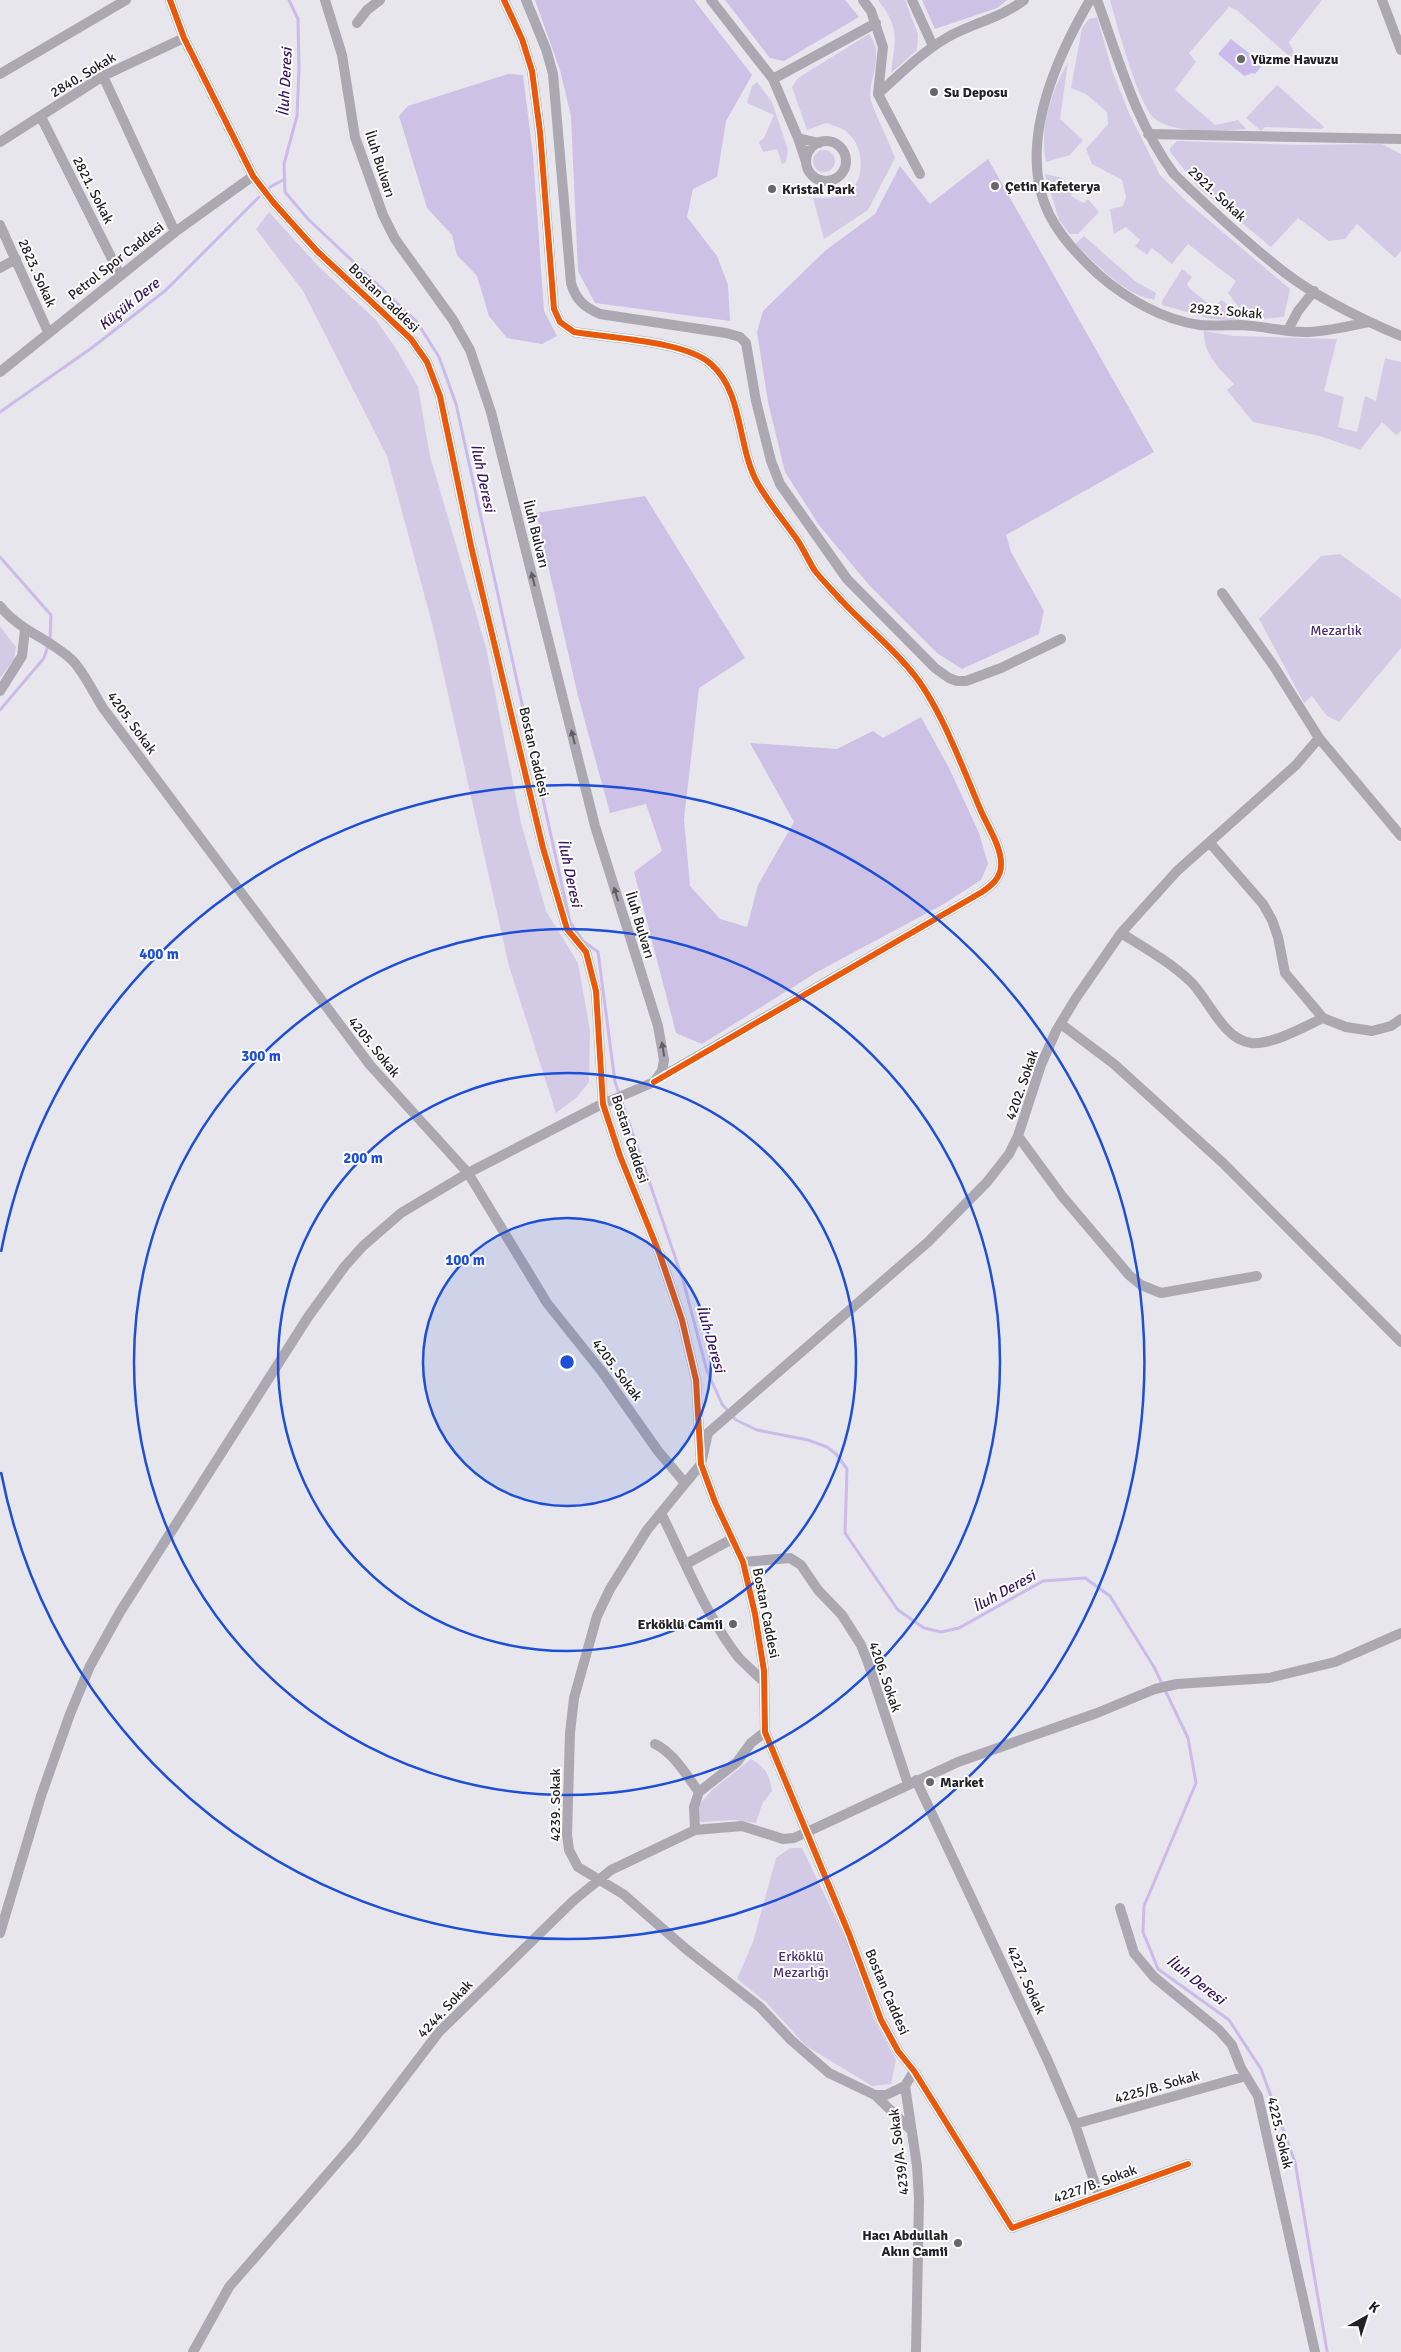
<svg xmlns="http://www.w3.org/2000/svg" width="1401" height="2352" font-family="Signika,sans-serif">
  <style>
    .green { fill: #d3cbe5 }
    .forest { fill: #cdc1e6 }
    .water { fill: #cabbea }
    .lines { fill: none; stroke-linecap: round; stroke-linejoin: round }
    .stream { stroke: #cabbea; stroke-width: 3 }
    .minor { stroke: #aba8b1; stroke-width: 10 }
    .cycleway-casing { stroke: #fff; stroke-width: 9 }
    .cycleway { stroke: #e8590c; stroke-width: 6 }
    .oneway { fill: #605e65 }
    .ring { fill: none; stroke: #1d4ed8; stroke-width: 2.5 }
    .poi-dot { fill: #67666b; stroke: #fff; stroke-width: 2 }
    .labels { text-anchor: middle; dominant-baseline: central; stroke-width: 4; stroke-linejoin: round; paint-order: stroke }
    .poi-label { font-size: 14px; font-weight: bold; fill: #222126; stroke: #fff; text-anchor: start }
    .street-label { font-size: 14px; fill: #222126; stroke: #fff }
    .park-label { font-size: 14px; fill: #4a2a74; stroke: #fff }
    .water-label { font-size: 15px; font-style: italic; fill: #38155f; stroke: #fff }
    .centre { fill: #1d4ed8; stroke: #fff; stroke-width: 2.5 }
    .ring-label { font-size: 15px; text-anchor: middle; font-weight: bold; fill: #1d4ed8; stroke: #fff; stroke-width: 4; stroke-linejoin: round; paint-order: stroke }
  </style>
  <rect width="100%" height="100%" fill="#e7e6ec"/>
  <path class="green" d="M878 0H905L918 34 917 50 891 73C895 39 901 29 878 0Z
    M1110 0H1322L1289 42 1297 59 1289 56 1238 11 1229 7 1189 53 1196 62 1175 90 1215 125 1238 120 1246 129C1222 130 1175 135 1155 119 1138 105 1117 24 1110 0Z
    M1097 17 1112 70 1129 113 1160 175 1187 202 1290 289 1284 317 1248 320 1228 293 1236 281 1188 244 1172 264 1152 248 1147 255 1135 246 1140 240 1126 227 1114 234 1110 209 1123 206 1126 197 1122 180 1092 164 1086 149 1108 124 1107 112 1086 94 1071 88 1082 28 1089 19Z
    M869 34C885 55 870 74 870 97 871 105 891 146 895 158L868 210 824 239 813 198C824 198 837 199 847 192 867 180 864 146 847 132 842 128 832 125 826 123L807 130 792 87 798 78Z
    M1068 62 1060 119 1083 140 1070 155 1046 162C1039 127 1051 92 1068 62Z
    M757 82 772 102 788 150 786 162 782 164 777 149 763 152 759 142 764 138 774 115 747 103 752 86Z
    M1277 85 1324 127 1322 129 1265 127 1261 131 1246 118Z
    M1177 141 1300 145 1382 144 1401 154V251L1395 258 1357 224 1345 239 1329 241 1298 218 1271 247 1199 188 1170 152V148Z
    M813 161a11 11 0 1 1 22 0a11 11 0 1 1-22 0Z
    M1045 174 1062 178 1073 189 1071 196 1084 203 1088 199 1099 212 1078 234H1070L1059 220Z
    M269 212 319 267 376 320 397 350 418 387 430 456 486 648 521 823 546 911 578 963 590 1030 589 1082 577 1097 556 1113 509 966 433 627 387 456 303 291 256 229Z
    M1084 236 1135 281 1156 293 1154 300C1123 294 1098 265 1075 244Z
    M1182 269 1192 277 1187 284 1190 289 1214 308 1221 300C1229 305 1238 312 1240 321L1212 319 1162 305V301Z
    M1204 331 1234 336 1337 339 1324 391 1344 397 1338 427 1357 432 1365 396 1376 401 1385 358 1401 362V431L1396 435 1382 422 1360 450 1320 436 1253 422 1227 390 1234 384C1219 368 1203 354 1204 331Z
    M1340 554 1401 599V648L1339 722 1327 716 1312 696 1304 703 1259 619 1321 556Z
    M0 626 16 647 14 660 0 678Z
    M751 1759C765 1766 770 1776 772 1791L762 1804 756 1823 734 1820 701 1822 697 1816 699 1805 712 1790Z
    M790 1848H802L853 1954 874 2019 896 2060 891 2084 872 2086 806 2046 766 2002 737 1979 753 1942 776 1858Z"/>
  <path class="forest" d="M535 0H694L752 75 726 121 717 177 693 189 687 217 717 256 728 285 730 321 595 303 578 271 571 116 560 70Z
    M725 0H845L859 17 784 61 770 58Z
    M922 0H1007L997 8 935 29Z
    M508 74 523 75 533 155 544 311 557 336 542 344 507 338 489 316 477 276 457 255 452 235 427 208 399 116 408 106Z
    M988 159 1154 452 1006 535 1011 552 1044 611 1039 634 962 669 937 653 869 585 819 525 785 472 768 402 757 332 763 311 826 250 875 214 900 166 930 204Z
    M645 496 745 658 699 688 684 819 690 886 720 919 747 927 758 885 794 822 750 743 837 749 873 731 883 738 921 717 949 768 979 833 988 864 981 880 942 905 817 972 702 1044 676 1033 634 872 662 851 646 804 610 813 578 696 536 513Z"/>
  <path class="water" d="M1231 39 1263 64 1255 74 1252 73 1244 76 1218 54Z"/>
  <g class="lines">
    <path class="stream" d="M289 0 298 19 299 69 297 116 284 164 285 192 308 219 417 322 439 357 456 404 570 922 583 941 598 952 615 1082 683 1280 707 1371 722 1404 736 1420 757 1430 808 1440 827 1447 836 1454 847 1469 845 1533 898 1610 924 1628 941 1632 959 1628 1043 1581 1085 1578 1110 1596 1154 1667 1188 1738 1196 1783 1144 1906 1143 1932 1158 1969 1229 2020 1261 2069 1295 2162 1327 2351
      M270 187 285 179
      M0 412 93 347 166 290 259 197
      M0 557 51 615 50 639 44 658 0 710"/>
    <path class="minor" d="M170 0 184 38 253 176 273 202 317 251 411 339 427 362 440 396 471 546 543 848 567 929 586 952 596 991 603 1104 620 1156 660 1255 682 1320 696 1380 701 1464 715 1502 743 1562 755 1614 764 1671 765 1732 849 1934 881 2020 898 2051 914 2071 1012 2228 1188 2164
      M504 0 522 39 532 71 540 132 554 309 560 322 574 332C609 338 686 341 711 364 744 393 737 448 758 484 769 503 783 520 796 538 803 548 808 560 815 571 823 581 832 590 841 600 863 624 890 645 911 671 940 705 963 769 981 811 988 827 1002 848 1001 865 1001 878 991 886 982 892L658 1079
      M526 0 546 49 553 74 571 283C576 300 584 307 600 314L726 333 740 337 746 343 756 401 771 461 780 484 847 579 935 668 949 678 957 681H966L1001 668 1061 639
      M711 0 773 79 798 138
      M863 0 871 11 883 47 878 94 920 174
      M912 0 933 46
      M1090 0C1055 60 1016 146 1049 214 1061 238 1080 257 1099 275 1127 299 1163 320 1200 325 1213 326 1228 325 1241 325 1263 326 1284 332 1305 332 1326 332 1348 326 1369 322
      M1097 0C1119 60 1135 121 1174 174 1209 208 1246 242 1284 272 1319 299 1361 319 1401 336
      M1382 0 1401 50
      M357 23 367 10 380 0
      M0 74 126 0
      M103 76 175 232
      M773 79 876 23
      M878 94C900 74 922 52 948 37 973 23 1001 18 1024 0
      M41 117 120 275
      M1148 134 1401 139
      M806 161a20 20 0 1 1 40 0a20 20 0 1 1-40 0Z
      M0 142 103 76 184 38
      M806 162 798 138 819 143
      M0 225 48 332
      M0 268 16 259
      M1288 330 1298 311 1314 291
      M0 372 175 232 253 176
      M1222 593 1273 665 1319 738 1401 836
      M0 606C19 630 49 639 71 659 83 670 94 694 103 708L370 1065 468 1173 547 1303 603 1373 658 1451 685 1483
      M0 691 22 656 25 630
      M1210 843 1263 904 1272 920 1278 937 1285 973 1323 1018 1346 1027 1372 1031 1391 1026 1401 1019
      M1121 933C1145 948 1170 962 1191 982 1209 1000 1223 1039 1251 1043 1272 1045 1304 1027 1323 1018
      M1061 1024 1114 1064 1223 1163 1401 1342
      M1018 1136 1062 1196 1129 1275 1141 1285 1161 1293 1257 1276
      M661 1513C683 1557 708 1620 739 1658 747 1666 756 1674 764 1682
      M743 1562 790 1558 801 1565 818 1590 842 1615 861 1645 867 1660 908 1784
      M686 1564 732 1539
      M655 1744C674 1753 686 1775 699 1792
      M916 1780 1047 2059 1075 2124 1099 2196
      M695 1830 694 1807 699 1792 737 1762 751 1743 765 1732
      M1120 1908 1134 1953 1154 1977 1219 2030 1232 2045 1241 2068 1258 2096 1315 2352
      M0 1933 41 1796 70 1714 90 1666 120 1612 308 1317 345 1266 363 1246 401 1213 468 1173 598 1106 654 1082 662 1071 664 1060 658 1026 595 826 491 412 470 350 453 320 395 239 383 215 355 137 342 55 325 0
      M914 2071 905 2086 917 2166 919 2199 916 2352
      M875 2095H886L905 2086
      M1075 2124 1246 2076
      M912 2131 875 2095 829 2073 791 2040 760 2007 686 1949 623 1894 578 1867 569 1850 567 1835 570 1733 574 1698 597 1616 610 1589 647 1530 701 1464 708 1433 928 1242 987 1182 1009 1154 1018 1136 1041 1065 1056 1031 1076 998 1121 933 1177 871 1296 765 1319 738
      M193 2352 229 2287 356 2141 439 2032 573 1901 611 1870 695 1830 742 1826 783 1839 794 1838 958 1762 1097 1713 1155 1689 1177 1684 1269 1678 1335 1662 1401 1633"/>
    <defs>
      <path id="cycleway" d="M170 0 184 38 253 176 273 202 317 251 411 339 427 362 440 396 471 546 543 848 567 929 586 952 596 991 603 1104 620 1156 660 1255 682 1320 696 1380 701 1464 715 1502 743 1562 755 1614 764 1671 765 1732 849 1934 881 2020 898 2051 914 2071 1012 2228 1188 2164
        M504 0 522 39 532 71 540 132 554 309 560 322 574 332C609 338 686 341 711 364 744 393 737 448 758 484 769 503 783 520 796 538 803 548 808 560 815 571 823 581 832 590 841 600 863 624 890 645 911 671 940 705 963 769 981 811 988 827 1002 848 1001 865 1001 878 991 886 982 892L654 1082"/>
    </defs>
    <use href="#cycleway" class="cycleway-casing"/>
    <use href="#cycleway" class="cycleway"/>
  </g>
  <defs><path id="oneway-solid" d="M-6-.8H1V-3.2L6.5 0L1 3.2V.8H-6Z" transform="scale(1.25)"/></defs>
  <g class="oneway">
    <use href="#oneway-solid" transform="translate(533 579) rotate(-104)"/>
    <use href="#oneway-solid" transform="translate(573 737) rotate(-104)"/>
    <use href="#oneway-solid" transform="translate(616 894) rotate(-107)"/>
    <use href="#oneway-solid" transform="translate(663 1049) rotate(-99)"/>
  </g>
  <circle cx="567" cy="1362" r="144" fill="#1d4ed8" fill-opacity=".12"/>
  <g class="ring">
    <circle cx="567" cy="1362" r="144"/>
    <circle cx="567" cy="1362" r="289"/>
    <circle cx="567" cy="1362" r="433"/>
    <path d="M1 1252A577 577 0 1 1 1 1472"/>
  </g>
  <g class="poi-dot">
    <circle cx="1241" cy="59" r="5"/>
    <circle cx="934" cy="92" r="5"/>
    <circle cx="995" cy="186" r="5"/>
    <circle cx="772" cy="189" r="5"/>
    <circle cx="733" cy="1624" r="5"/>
    <circle cx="930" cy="1782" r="5"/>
    <circle cx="958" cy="2243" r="5"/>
  </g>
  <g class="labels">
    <g class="poi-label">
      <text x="1251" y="59">Yüzme Havuzu</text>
      <text x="944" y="92">Su Deposu</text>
      <text x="1005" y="186">Çetin Kafeterya</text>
      <text x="782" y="189">Kristal Park</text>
      <text x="723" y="1624" text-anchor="end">Erköklü Camii</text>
      <text x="940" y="1782">Market</text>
      <text x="948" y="2235" text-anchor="end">Hacı Abdullah<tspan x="948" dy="16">Akın Camii</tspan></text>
    </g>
    <g class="street-label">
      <text transform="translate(83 75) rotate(-31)">2840. Sokak</text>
      <text transform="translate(380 164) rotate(72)">İluh Bulvarı</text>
      <text transform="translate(93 190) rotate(63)">2821. Sokak</text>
      <text transform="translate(1217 194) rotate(43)">2921. Sokak</text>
      <text transform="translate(116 261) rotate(-38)">Petrol Spor Caddesi</text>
      <text transform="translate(37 273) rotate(66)">2823. Sokak</text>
      <text transform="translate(384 298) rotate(44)">Bostan Caddesi</text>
      <text transform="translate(1226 311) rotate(5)">2923. Sokak</text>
      <text transform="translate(536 534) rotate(76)">İluh Bulvarı</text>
      <text transform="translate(132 723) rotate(54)">4205. Sokak</text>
      <text transform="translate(534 752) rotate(77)">Bostan Caddesi</text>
      <text transform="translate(640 925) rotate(73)">İluh Bulvarı</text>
      <text transform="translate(374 1047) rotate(51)">4205. Sokak</text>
      <text transform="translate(1022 1085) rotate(-71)">4202. Sokak</text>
      <text transform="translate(630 1139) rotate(72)">Bostan Caddesi</text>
      <text transform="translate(617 1370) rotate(53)">4205. Sokak</text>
      <text transform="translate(766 1613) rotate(79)">Bostan Caddesi</text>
      <text transform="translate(885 1677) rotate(71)">4206. Sokak</text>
      <text transform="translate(555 1805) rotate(-90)">4239. Sokak</text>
      <text transform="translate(1026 1980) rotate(65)">4227. Sokak</text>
      <text transform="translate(887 1992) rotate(67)">Bostan Caddesi</text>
      <text transform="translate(445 2009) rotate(-47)">4244. Sokak</text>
      <text transform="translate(1157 2087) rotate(-16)">4225/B. Sokak</text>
      <text transform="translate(1280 2133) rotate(77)">4225. Sokak</text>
      <text transform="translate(899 2152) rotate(-97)">4239/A. Sokak</text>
      <text transform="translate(1095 2184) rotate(-20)">4227/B. Sokak</text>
    </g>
    <g class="park-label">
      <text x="1336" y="630">Mezarlık</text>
      <text x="801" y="1956">Erköklü<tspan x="801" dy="16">Mezarlığı</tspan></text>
    </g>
    <g class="water-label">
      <text transform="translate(285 82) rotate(-87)">İluh Deresi</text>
      <text transform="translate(129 304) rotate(-39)">Küçük Dere</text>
      <text transform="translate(483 478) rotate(78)">İluh Deresi</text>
      <text transform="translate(570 873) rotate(78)">İluh Deresi</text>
      <text transform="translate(711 1339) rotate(74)">İluh Deresi</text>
      <text transform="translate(1004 1591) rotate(-29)">İluh Deresi</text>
      <text transform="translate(1196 1980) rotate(38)">İluh Deresi</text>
    </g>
  </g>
  <circle cx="567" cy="1362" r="8" class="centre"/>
  <g class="ring-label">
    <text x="159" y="959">400 m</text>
    <text x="261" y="1061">300 m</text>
    <text x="363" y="1163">200 m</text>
    <text x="465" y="1265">100 m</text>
  </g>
  <g transform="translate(1366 2317) rotate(39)" stroke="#ffffff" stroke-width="4" paint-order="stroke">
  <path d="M0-4L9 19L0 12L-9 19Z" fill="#222126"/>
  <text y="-8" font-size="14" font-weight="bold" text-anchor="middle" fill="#222126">K</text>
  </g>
</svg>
